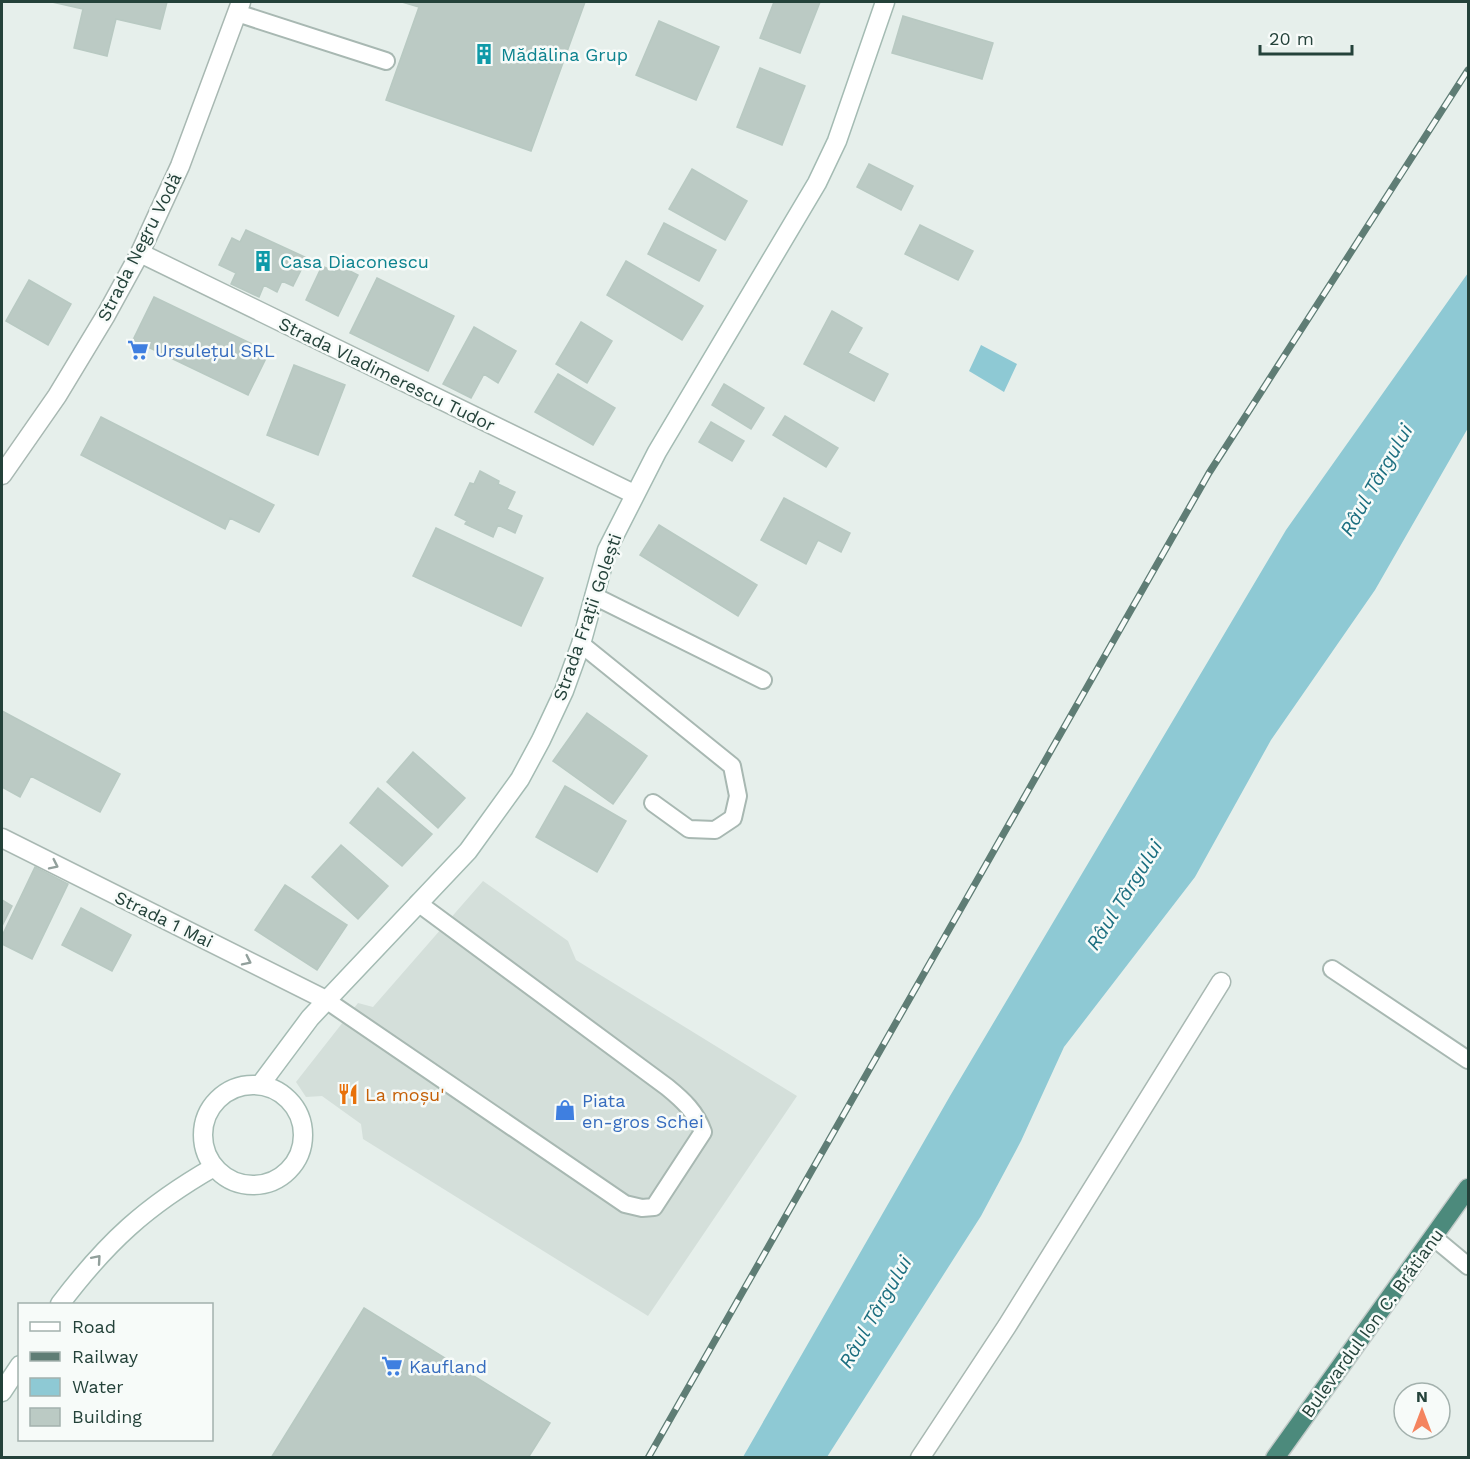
<svg xmlns="http://www.w3.org/2000/svg" width="1470" height="1459" font-family="'Work Sans',sans-serif">
  <style>
    .built { fill: #d4dfda }
    .water { fill: #8ec9d4 }
    .building { fill: #bbcac4; stroke: #b8c9c2; stroke-width: 1.5 }
    .lines { fill: none; stroke-linecap: round; stroke-linejoin: round }
    .service-casing { stroke: #a8b8b2; stroke-width: 20 }
    .minor-casing { stroke: #a8b8b2; stroke-width: 21 }
    .tertiary-casing { stroke: #a8b8b2; stroke-width: 21 }
    .secondary-casing { stroke: #a4bbb3; stroke-width: 21 }
    .trunk-casing { stroke: #c2cac8; stroke-width: 21 }
    .service { stroke: #fff; stroke-width: 16 }
    .minor { stroke: #fff; stroke-width: 18 }
    .tertiary { stroke: #fff; stroke-width: 18 }
    .secondary { stroke: #fff; stroke-width: 18 }
    .trunk { stroke: #4c8a7c; stroke-width: 18 }
    .rail-casing { stroke: #5f7d75; stroke-width: 7 }
    .rail { stroke: #f7fbf9; stroke-width: 4.5; stroke-dasharray: 14; stroke-linecap: butt }
    .oneway { stroke: #92a09c }
    .labels { text-anchor: middle; dominant-baseline: central; stroke-width: 5; stroke-linejoin: round; paint-order: stroke }
    .culture-label { font-size: 18px; fill: #0d838f; stroke: #f7fbf9; text-anchor: start }
    .street-label { font-size: 18px; fill: #24423a; stroke: #f7fbf9 }
    .shop-label { font-size: 18px; fill: #366cbe; stroke: #f7fbf9; text-anchor: start }
    .food-label { font-size: 18px; fill: #c56008; stroke: #f7fbf9; text-anchor: start }
    .water-label { font-size: 20px; font-style: italic; fill: #1c6f80; stroke: #f7fbf9 }
  </style>
  <rect width="100%" height="100%" fill="#e6efeb"/>
  <path class="built" d="M483 881 568 941 576 960 797 1096 648 1316 363 1139 361 1124 322 1096 306 1097 296 1082 358 1003 373 1007Z"/>
  <path class="water" d="M1468 273V428L1375 590 1271 740 1195 877 1064 1047 1021 1141 981 1216 827 1457H743L950 1096 1286 530Z
    M981 345 1017 364 1004 392 969 371Z"/>
  <path class="building" d="M52 2H167L160 29 116 19 107 56 74 48 83 9Z
    M402 2H585L531 151 386 100 419 7Z
    M774 2H820L800 53 760 38Z
    M903 16 993 43 982 79 892 53Z
    M659 21 719 47 696 100 636 75Z
    M760 68 805 86 782 145 737 127Z
    M869 164 913 186 901 210 857 187Z
    M692 169 747 201 725 240 669 209Z
    M664 223 716 250 699 281 648 254Z
    M920 225 973 251 958 280 905 254Z
    M246 230 307 258 293 286 282 281 277 292 264 285 259 297 231 284 236 273 219 265 232 238 240 242Z
    M626 261 703 306 682 340 607 295Z
    M338 265 358 275 338 316 306 300 322 266 335 272Z
    M377 278 454 316 428 371 350 333Z
    M29 280 71 304 48 345 6 321Z
    M154 297 269 352 248 395 133 340Z
    M832 311 862 328 848 353 888 374 874 401 804 364Z
    M581 322 612 341 587 383 556 364Z
    M474 327 516 351 498 383 484 374 471 398 443 384Z
    M294 365 345 385 318 455 267 435Z
    M558 374 615 408 593 445 535 412Z
    M724 384 764 408 751 429 712 405Z
    M785 416 838 448 826 467 773 435Z
    M101 417 274 505 259 532 230 518 225 529 81 455Z
    M711 422 744 441 732 461 699 442Z
    M480 471 499 481 498 484 515 492 507 509 522 516 515 533 498 525 493 537 465 524 467 521 455 515 470 483 474 484Z
    M784 498 850 533 841 552 818 540 806 564 761 540Z
    M659 525 757 585 738 616 640 555Z
    M436 528 543 578 521 626 413 576Z
    M2 711 120 774 100 812 31 776 20 797 2 787Z
    M587 713 647 756 613 804 553 761Z
    M413 752 465 798 438 828 387 782Z
    M565 786 626 821 597 872 536 837Z
    M378 788 432 834 402 866 350 823Z
    M341 845 388 886 358 919 312 877Z
    M35 867 68 884 32 959 2 944V936Z
    M285 885 347 925 317 970 255 930Z
    M2 900 12 906 2 926Z
    M81 908 131 935 112 971 62 945Z
    M364 1308 550 1423 528 1458H271Z"/>
  <g class="lines">
    <defs>
      <path id="service" d="M237 13 386 61
        M594 596 763 680
        M581 644 732 766 738 796 733 818 715 830 689 829 653 803
        M1332 969 1468 1060
        M326 1000 625 1204 642 1208 654 1207 703 1132C696 1112 683 1100 667 1087L418 903
        M1433 1237 1468 1266"/>
      <path id="minor" d="M140 253 634 494
        M2 838 326 1000
        M920 1458 1007 1326 1221 982"/>
      <path id="tertiary" d="M2 475 57 396 106 315 140 253 180 166 241 2"/>
      <path id="secondary" d="M203 1135a50 50 0 1 1 100 0a50 50 0 1 1-100 0Z
        M260 1085 310 1018 468 851 520 779 541 740 564 691 581 644 607 550 657 452 817 183 837 141 885 2
        M60 1304C107 1242 146 1206 214 1167
        M2 1392 20 1365"/>
      <path id="trunk" d="M1275 1458 1468 1188"/>
    </defs>
    <use href="#service" class="service-casing"/>
    <use href="#minor" class="minor-casing"/>
    <use href="#tertiary" class="tertiary-casing"/>
    <use href="#secondary" class="secondary-casing"/>
    <use href="#trunk" class="trunk-casing"/>
    <use href="#service" class="service"/>
    <use href="#minor" class="minor"/>
    <use href="#tertiary" class="tertiary"/>
    <use href="#secondary" class="secondary"/>
    <use href="#trunk" class="trunk"/>
    <defs>
      <path id="rail" d="M648 1458 1209 473 1468 70"/>
    </defs>
    <use href="#rail" class="rail-casing"/>
    <use href="#rail" class="rail"/>
  </g>
  <defs><path id="oneway-chevron" d="M-2-3.5L2.5 0L-2 3.5" fill="none" stroke-width="1.6" stroke-linecap="round" stroke-linejoin="round" transform="scale(1.5)"/></defs>
  <g class="oneway">
    <use href="#oneway-chevron" transform="translate(54 865) rotate(26)"/>
    <use href="#oneway-chevron" transform="translate(247 961) rotate(26)"/>
    <use href="#oneway-chevron" transform="translate(97 1259) rotate(-49)"/>
  </g>
  <defs>
    <symbol id="building-bare" viewBox="-9 -9 18 18"><path d="M-4-6H4V6H1V3H-1V6H-4ZM-2.5-4.3h1.7v1.8h-1.7ZM.8-4.3h1.7v1.8H.8ZM-2.5-1h1.7V.8h-1.7ZM.8-1h1.7V.8H.8Z" fill="#0f9aa8" stroke="#f7fbf9" stroke-width="2.5" paint-order="stroke"/></symbol>
    <symbol id="supermarket-bare" viewBox="-9 -9 18 18"><path d="M-6-5.5h2.5l.6 2H6L4.5 2H-2.5L-4.4-4H-6ZM-1.5 3.2a1.3 1.3 0 1 0 .1 0ZM3 3.2a1.3 1.3 0 1 0 .1 0Z" fill="#3f7fe0" stroke="#f7fbf9" stroke-width="2.5" paint-order="stroke"/></symbol>
    <symbol id="restaurant-bare" viewBox="-9 -9 18 18"><path d="M-5-6h1v4h1v-4h1v4h1v-4h1v5L-1.5 .5V6h-2V.5L-5-1ZM5-6V6H3V1.5H1.5Q1.5-4 5-6Z" fill="#e8710a" stroke="#f7fbf9" stroke-width="2.5" paint-order="stroke"/></symbol>
    <symbol id="shop-bare" viewBox="-9 -9 18 18"><path d="M-5-2.5h2.3a2.7 3.5 0 0 1 5.4 0H5L5.5 6h-11ZM-1.5-2.5h3a1.5 2.3 0 0 0-3 0Z" fill="#3f7fe0" stroke="#f7fbf9" stroke-width="2.5" paint-order="stroke"/></symbol>
  </defs>
  <g fill-rule="evenodd">
    <use href="#building-bare" x="469" y="39" width="30" height="30"/>
    <use href="#building-bare" x="248" y="246" width="30" height="30"/>
    <use href="#supermarket-bare" x="123" y="335" width="30" height="30"/>
    <use href="#restaurant-bare" x="333" y="1079" width="30" height="30"/>
    <use href="#shop-bare" x="550" y="1095" width="30" height="30"/>
    <use href="#supermarket-bare" x="377" y="1351" width="30" height="30"/>
  </g>
  <g class="labels">
    <g class="culture-label">
      <text x="501" y="54">Mădălina Grup</text>
      <text x="280" y="261">Casa Diaconescu</text>
    </g>
    <g class="street-label">
      <text transform="translate(139 247) rotate(-63)">Strada Negru Vodă</text>
      <text transform="translate(387 374) rotate(26)">Strada Vladimerescu Tudor</text>
      <text transform="translate(587 617) rotate(-71)">Strada Frații Golești</text>
      <text transform="translate(164 919) rotate(26)">Strada 1 Mai</text>
      <text transform="translate(1372 1323) rotate(-54)">Bulevardul Ion C. Brătianu</text>
    </g>
    <g class="shop-label">
      <text x="155" y="350">Ursulețul SRL</text>
      <text x="582" y="1100">Piata<tspan x="582" dy="21">en-gros Schei</tspan></text>
      <text x="409" y="1366">Kaufland</text>
    </g>
    <g class="food-label">
      <text x="365" y="1094">La moșu'</text>
    </g>
    <g class="water-label">
      <text transform="translate(1376 480) rotate(-60)">Râul Târgului</text>
      <text transform="translate(1124 895) rotate(-58)">Râul Târgului</text>
      <text transform="translate(875 1312) rotate(-60)">Râul Târgului</text>
    </g>
  </g>
  <rect width="1470" height="1459" fill="none" stroke="#24423a" stroke-width="6"/>
  <rect x="18" y="1303" width="195" height="138" fill="#f7fbf9" stroke="#a3b1ad" stroke-width="1.5"/>
  <rect x="30" y="1322" width="30" height="9" fill="#ffffff" stroke="#a3b1ad" stroke-width="1.5"/>
  <text x="72" y="1333" font-size="18" fill="#24423a">Road</text>
  <rect x="30" y="1352" width="30" height="9" fill="#5f7d75" stroke="#a3b1ad" stroke-width="1.5"/>
  <text x="72" y="1363" font-size="18" fill="#24423a">Railway</text>
  <rect x="30" y="1378" width="30" height="18" fill="#8ec9d4" stroke="#a3b1ad" stroke-width="1.5"/>
  <text x="72" y="1393" font-size="18" fill="#24423a">Water</text>
  <rect x="30" y="1408" width="30" height="18" fill="#bbcac4" stroke="#a3b1ad" stroke-width="1.5"/>
  <text x="72" y="1423" font-size="18" fill="#24423a">Building</text>
  <g transform="translate(1422 1411)"><circle r="28" fill="#f7fbf9" stroke="#a3b1ad" stroke-width="1.5"/>
  <path d="M0-4.5L10 22L0 15L-10 22Z" fill="#f4845f"/>
  <text y="-9" font-size="16" font-weight="bold" text-anchor="middle" fill="#24423a">N</text>
  </g>
  <path d="M1260 45v9h92v-9" fill="none" stroke="#24423a" stroke-width="3"/>
  <text x="1269" y="45" font-size="18" fill="#24423a" stroke="#f7fbf9" stroke-width="4.5" paint-order="stroke">20 m</text>
</svg>
